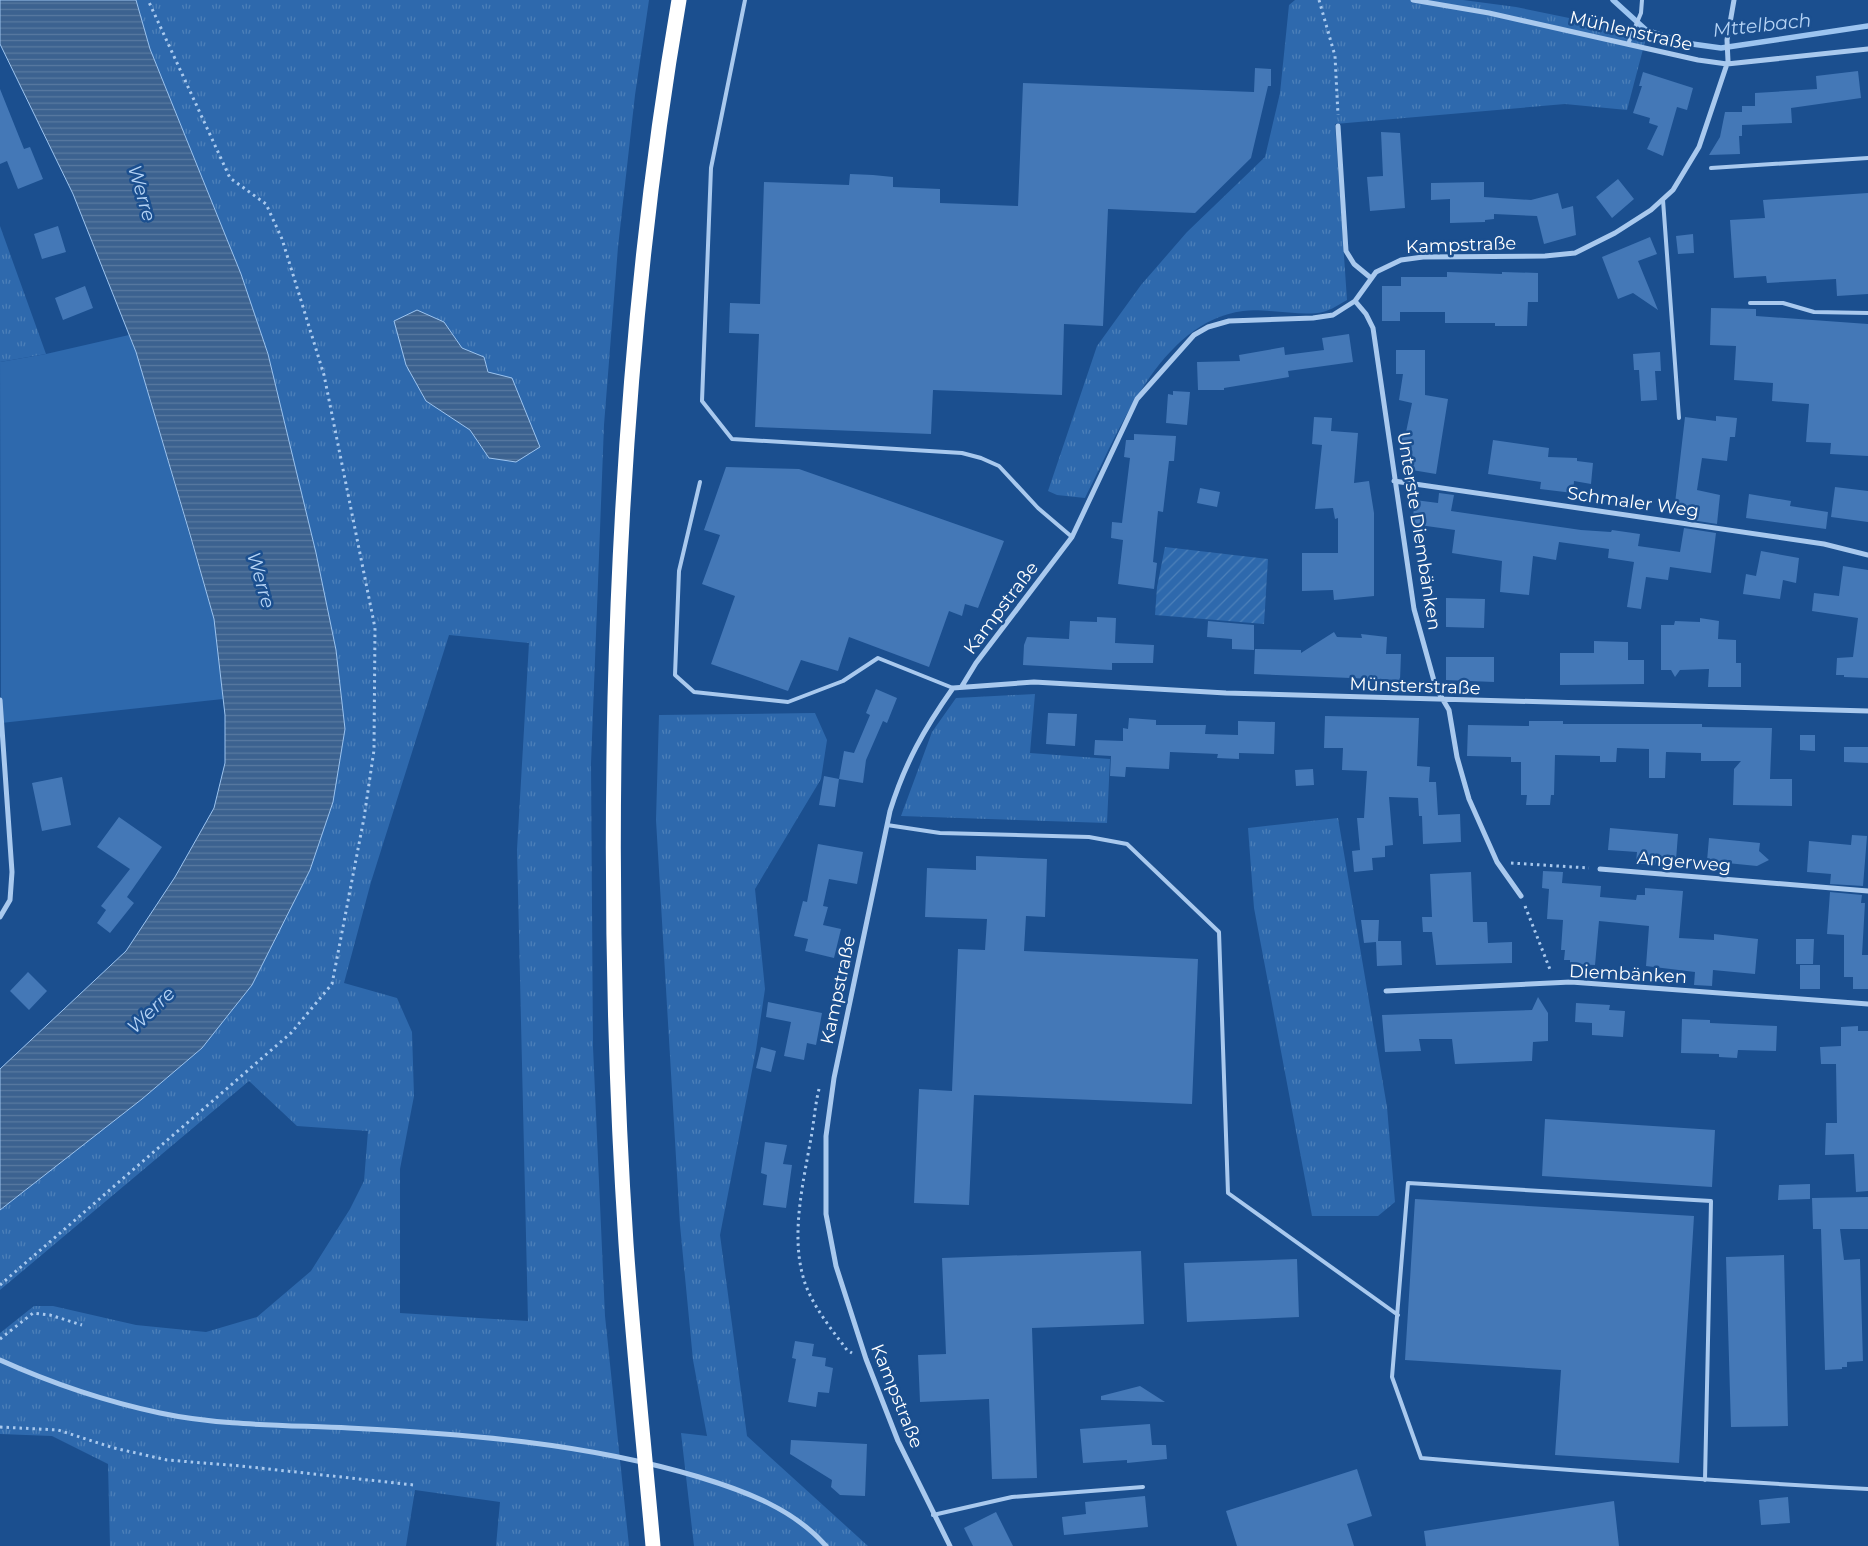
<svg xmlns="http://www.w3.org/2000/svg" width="1868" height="1546" font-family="Montserrat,sans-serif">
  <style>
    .grass { fill: url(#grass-tufts); fill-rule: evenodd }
    .park { fill: #2e69ad }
    .garden { fill: url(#garden-furrows) }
    .water { fill: url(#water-rules); stroke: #9cc4f0 }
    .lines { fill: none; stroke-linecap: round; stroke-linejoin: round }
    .stream { stroke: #9cc4f0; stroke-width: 5.5 }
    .building { fill: #4478b7 }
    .path { stroke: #a9c9ee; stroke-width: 3; stroke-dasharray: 2.5 4; stroke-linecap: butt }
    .lane { stroke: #a9c9ee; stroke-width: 4 }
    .street { stroke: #a9c9ee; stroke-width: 5 }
    .highway { stroke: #fff; stroke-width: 15 }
    .labels { text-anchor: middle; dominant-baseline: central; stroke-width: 5; stroke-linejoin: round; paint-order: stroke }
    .street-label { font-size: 18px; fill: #fff; stroke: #1b4f8f }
    .water-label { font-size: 19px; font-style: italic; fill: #b5d3f5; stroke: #1b4f8f }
  </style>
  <defs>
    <pattern id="grass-tufts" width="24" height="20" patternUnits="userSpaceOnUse" patternTransform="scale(1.25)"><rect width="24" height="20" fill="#2e69ad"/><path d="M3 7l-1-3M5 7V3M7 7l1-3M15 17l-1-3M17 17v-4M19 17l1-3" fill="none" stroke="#4d80b9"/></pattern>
    <pattern id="garden-furrows" width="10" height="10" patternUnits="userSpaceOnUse" patternTransform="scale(1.25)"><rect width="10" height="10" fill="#2e69ad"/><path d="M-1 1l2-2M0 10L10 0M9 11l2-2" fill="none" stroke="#4d80b9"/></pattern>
    <pattern id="water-rules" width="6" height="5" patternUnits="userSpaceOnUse" patternTransform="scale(1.25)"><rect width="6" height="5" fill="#3c6290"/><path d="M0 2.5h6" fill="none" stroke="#597aa1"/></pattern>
  </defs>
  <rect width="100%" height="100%" fill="#1b4f8f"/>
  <path class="grass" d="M136 0H649L635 95 618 247 604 425 591 764 593 1047 605 1316 629 1546H496L500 1502 415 1490 406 1546H110L108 1464 52 1436 0 1434V1333L34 1306H53L136 1325 206 1332 257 1317 311 1271 350 1209 364 1181 368 1131 297 1126 249 1081 0 1290V1210L142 1099 202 1048 252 985 310 870 345 729 336 650 316 553 268 354 241 274 150 49ZM444 322 462 348 484 357C492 391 525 415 540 447L489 458 470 430 426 401ZM449 635 529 643 517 850 528 1321 400 1313V1169L414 1096 412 1032 397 998 344 983 371 882Z
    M1295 0H1463L1516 7 1647 34 1627 110 1565 104 1335 124 1347 300C1340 304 1331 310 1323 312 1303 317 1265 308 1243 311 1159 322 1119 432 1085 498L1057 495 1048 491 1097 346 1141 285 1187 232 1265 157 1280 93 1289 5Z
    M0 226 46 354 0 362Z
    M1035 694 1030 753 1110 759 1107 823 901 816 932 732 956 698Z
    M815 713 827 740 821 779 755 889 765 989 756 1050 720 1235 747 1436 868 1546H694L681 1433 707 1436 693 1360 680 1225 656 820 659 715Z
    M1338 818 1387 1107 1395 1202 1378 1216H1312L1254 908 1248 828Z"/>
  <path class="park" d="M129 335 136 352 214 619 223 699 1 723 0 362 46 354Z"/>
  <path class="garden" d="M1165 547 1268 559 1264 624 1155 615 1157 587Z"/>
  <path class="water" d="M0 0H136L150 49 241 274 268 354 316 553 336 650 345 729 333 802 310 870 252 985 202 1048 142 1099 0 1210V1069L126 951 175 877 214 808 225 763V715L214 619 191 538 136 352 73 194 0 44Z
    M417 310 444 322 462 348 484 357 488 372 512 378 540 447 516 462 489 458 470 430 426 401 406 365 394 321Z"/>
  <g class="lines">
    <path class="stream" d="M1613 0 1646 30 1685 43 1721 48 1868 26"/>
  </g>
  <path class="building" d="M1255 68 1271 69V86H1268L1251 158 1195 213 1108 209 1103 326 1064 324 1062 395 933 390 931 434 755 427 759 334 729 333 730 303 760 304 764 182 849 185 850 174 873 175 893 177V187L940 189V203L1018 206 1023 83 1254 92Z
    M1858 71 1861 98 1791 108 1792 123 1742 125V136H1739L1740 154 1709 155 1720 137 1725 112H1742V106H1755V93L1817 89 1816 76Z
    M1643 72 1693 88 1687 110 1677 107 1663 156 1647 149 1658 126 1649 123 1650 118 1633 113 1642 86H1639Z
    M0 89 24 149 30 147 43 179 18 189 7 161 0 164Z
    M1381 132 1400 133 1405 208 1370 211 1367 177 1383 176Z
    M1618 179 1634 199 1612 218 1596 197Z
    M1484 182V197L1531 200 1558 193 1562 209 1573 206 1576 235 1544 244 1537 216 1494 214V219L1485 220V222L1450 223V199L1431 200V183Z
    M1868 193V294L1837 296 1836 279 1767 283 1766 276 1734 278 1730 220 1765 218 1763 200Z
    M58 226 66 252 42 259 34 234Z
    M1693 234 1694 253 1678 254 1676 236Z
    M1650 237 1657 254 1638 261 1658 310 1633 293 1618 299 1602 257Z
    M1447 272 1502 274V272L1538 273V302H1528L1527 326H1495V323H1445V312H1400V321H1382V286H1401V277H1447Z
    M85 286 93 308 63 320 55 298Z
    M1711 308 1756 309V316L1868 324V456L1830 454 1831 443 1806 442 1809 404 1772 401 1773 383 1734 380 1736 346 1710 345Z
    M1349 334 1353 362 1288 371 1289 377 1224 388V390H1198L1197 362 1240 361 1239 355 1284 347 1285 355 1324 350 1322 338Z
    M1396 350H1425V395L1448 399 1436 474 1406 469 1409 453 1399 451 1401 437H1405L1412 403 1399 400 1403 374H1396Z
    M1660 352 1661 371H1655L1657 400 1641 401 1639 370H1634L1633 354Z
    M1173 391 1190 392 1187 425 1166 423 1168 394 1173 395Z
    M1716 416 1737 418 1735 437H1730L1727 461 1702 458 1697 490 1720 495 1717 524 1685 519 1686 514 1674 512 1685 417 1716 421Z
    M1314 417 1332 418 1331 431 1358 433 1354 483 1369 481 1370 488 1374 513V596L1334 600 1333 590 1302 591V553H1338V518L1335 519 1333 508 1315 509 1322 445 1312 444Z
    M1134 434 1176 436 1174 461H1169L1163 512 1158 511 1153 562 1157 563 1154 589 1118 584 1123 540 1111 538 1112 522 1122 523 1130 458 1124 457 1126 440H1134Z
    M1493 440 1549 448 1548 457 1577 458V461L1593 463 1591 484 1574 481 1573 493 1540 489 1541 482 1488 474Z
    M726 467 799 469 1004 541 978 608 965 604 962 616 949 611 929 667 849 637 838 671 801 660 788 691 711 664 735 596 702 584 720 535 704 530Z
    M1835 487 1868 491V522L1831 517Z
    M1200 488 1220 492 1217 507 1197 503Z
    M1439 493 1454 495 1451 511 1581 530 1611 532 1612 530 1640 534 1638 546 1680 552 1684 528 1716 533 1711 573 1670 567 1668 580 1646 577 1641 609 1627 607 1634 562 1608 558 1609 549 1559 542 1556 560 1533 556 1529 595 1500 592 1502 561 1452 553 1455 530 1412 524 1415 500 1438 503Z
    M1749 494 1791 501 1790 506 1828 512 1826 529 1746 518Z
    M1761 551 1799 558 1796 583 1783 580 1780 599 1743 594 1746 574 1756 576Z
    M1843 566 1868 570V678L1844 677V675H1836L1837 658 1853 657 1858 618 1812 611 1814 593 1839 596Z
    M1446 598 1485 599 1484 628 1446 627Z
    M1097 617 1116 618 1115 643 1154 645 1153 663H1112V670L1023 665 1024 645 1027 637 1069 639 1070 621 1097 622Z
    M1700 618 1719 621 1718 639 1736 640V663H1741V687H1708L1709 669 1680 670 1675 677 1671 670H1661V625H1674L1675 621 1700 622Z
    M1208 621 1254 625V650L1232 649V639L1207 637Z
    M1334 632 1337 637 1362 638 1361 634 1387 637 1386 654H1401L1400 680 1254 674 1255 649 1301 650V653Z
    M1594 641 1628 642V660H1644V684L1560 685V653H1594Z
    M1446 657H1494V682L1446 680Z
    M876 689 897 698 887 723 883 721 866 760 863 783 839 779 844 751 854 753 870 715 866 713Z
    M1048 713 1077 714 1075 746 1046 744Z
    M1325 716 1419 718 1417 766 1430 767 1429 782H1436L1438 815 1460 814 1461 842 1423 844 1422 816H1419L1418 798 1389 797 1393 845 1385 846V857L1372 858 1373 870 1354 872 1352 851 1360 850 1357 818H1364L1367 771 1342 770 1343 748H1324Z
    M1129 718 1156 720V725H1206L1205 734 1238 735V721L1275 722 1274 754 1239 753V759L1217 758 1218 754 1170 752 1169 769 1126 767 1125 777 1110 776 1111 756 1094 755 1095 740 1123 741V728L1128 729Z
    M1529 721H1563V724H1702V727L1772 728 1770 779H1792V806L1733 805 1734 769 1741 761H1701V753L1666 752 1665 778H1649V749L1617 748 1616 762H1600V756L1555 755 1554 795H1551L1550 805H1526L1527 795H1521V762H1511V757L1467 756 1468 725 1529 726Z
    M1800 735H1815V751L1800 750Z
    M1844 747H1868V763L1844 762Z
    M1313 769 1314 785 1296 786 1295 770Z
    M824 776 839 779 835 807 819 805Z
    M62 777 71 825 42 831 32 783Z
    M119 817 162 847 127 897 134 903 110 933 97 923 106 910 101 906 130 869 97 847Z
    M1610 828 1678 834 1676 860 1656 858 1655 865 1636 863 1637 852 1608 850Z
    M1852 835 1867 836 1863 886 1830 884 1831 874 1807 872 1809 841 1851 845Z
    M1709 838 1760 843 1759 851 1769 860 1757 866 1707 861Z
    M818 844 863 852 857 884 829 879 823 906 828 907 823 925 841 929 834 958 805 951 808 939 794 936 803 901 807 902Z
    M976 856 1047 859 1045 917 1026 916 1024 951 1198 959 1192 1104 974 1095 969 1205 914 1203 919 1089 952 1091 958 949 985 950 987 919 925 917 927 868 976 870Z
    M1543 871 1563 872 1562 883 1601 886 1600 897 1636 900 1637 895H1645V888L1683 891 1679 938 1714 940V934L1758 939 1755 974 1713 970 1712 986 1694 985 1695 972 1646 966 1649 926 1599 921 1595 965 1570 964V960H1564L1565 950H1561L1563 920 1547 919 1549 889 1542 888Z
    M1471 872 1473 922H1487L1488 943 1512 942V963L1436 965 1432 932H1423L1422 917H1432L1430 874Z
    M1830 892 1862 895 1861 903H1865L1862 955H1868V989H1853V977H1844V935L1827 934Z
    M1361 920H1379L1378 941H1401L1402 965 1377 966 1376 942 1364 943Z
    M1796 939H1814L1813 964H1796Z
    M1800 965H1820V989H1800Z
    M28 972 47 991 29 1010 10 991Z
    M1538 997 1548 1013V1041L1533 1042 1532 1061 1455 1064 1452 1039H1419L1421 1051 1385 1052 1382 1015 1532 1010Z
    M768 1002 822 1013 816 1045 807 1043 804 1060 784 1056 791 1022 766 1017Z
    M1576 1003 1610 1005 1609 1010 1625 1011 1623 1037 1592 1035V1023L1575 1022Z
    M1682 1019 1710 1020V1023L1777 1026 1776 1051 1738 1050 1737 1058 1719 1057V1054L1681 1053Z
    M1858 1026V1031H1868V1191L1856 1192 1854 1154 1825 1155 1826 1123H1837L1836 1064H1821L1820 1047 1841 1046V1027Z
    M761 1047 776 1051 771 1072 756 1068Z
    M1545 1119 1715 1130 1712 1187 1542 1176Z
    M765 1142 787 1145 783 1164 792 1165 786 1208 763 1205 767 1175 761 1173Z
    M1810 1184V1199L1778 1200 1779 1185Z
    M1868 1197V1229H1840L1844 1260 1860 1259 1863 1361 1847 1362V1367H1842V1369L1825 1370 1821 1229H1813L1812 1198Z
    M1415 1199 1694 1216 1679 1463 1555 1455 1561 1370 1405 1360Z
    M1141 1251 1144 1324 1032 1328 1037 1478 992 1479 989 1399 920 1402 918 1355 946 1354 942 1258Z
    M1784 1255 1788 1426 1731 1427 1726 1257Z
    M1297 1259 1299 1317 1187 1322 1184 1263Z
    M795 1341 814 1344 812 1356 826 1358 825 1366 833 1368 829 1393 818 1392 816 1407 788 1402 796 1359 792 1358Z
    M1140 1386 1165 1402 1101 1400V1396Z
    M1150 1424 1152 1445H1166L1167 1459 1127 1463V1460L1083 1463 1080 1429Z
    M791 1440 867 1444 865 1496 840 1495 831 1487 832 1480 790 1454Z
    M1357 1469 1372 1516 1347 1524 1354 1546H1237L1226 1511Z
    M1145 1496 1148 1527 1064 1535 1062 1517 1086 1514 1085 1502Z
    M1788 1497 1790 1523 1761 1525 1759 1500Z
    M1614 1501 1619 1546H1426L1424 1531Z
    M996 1512 1013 1546H973L964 1528Z"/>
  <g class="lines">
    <path class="path" d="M1319 0 1335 56 1338 115
      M1511 863 1589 868
      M1525 906 1551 972
      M819 1089C815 1105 814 1122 811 1138 803 1184 789 1240 806 1286 815 1309 832 1330 847 1350L852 1353
      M0 1285 291 1033 332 984 364 818 374 750 375 628 324 375 282 239 266 204 230 178 148 0
      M0 1339 33 1313 50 1315 82 1325
      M0 1427 58 1430 114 1448 167 1460 241 1466 414 1485"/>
    <path class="lane" d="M745 0 711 168 702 401 732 439 962 453 981 458 999 466 1038 508 1072 537
      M1628 44 1641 13 1642 0
      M1711 168 1868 158
      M1663 200 1679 418
      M1750 303H1783L1814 312 1868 313
      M700 482 679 571 675 675 694 692 788 702 843 681 878 658 953 688
      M887 825 940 833 1089 837 1127 844 1219 932 1228 1193 1398 1315
      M1705 1480 1711 1201 1408 1183 1392 1377 1421 1458C1570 1471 1719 1481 1868 1489
      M933 1515 1012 1497 1143 1487"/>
    <path class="street" d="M1413 0 1489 13 1698 60 1727 64 1868 49
      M1338 126 1346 251 1354 264 1371 278
      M1355 301 1366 314 1373 328 1414 609 1436 688 1449 710 1457 757 1469 799 1497 862 1521 896
      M1394 481 1824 544 1868 555
      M962 686 976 663 1072 537 1137 399 1194 335 1208 327 1229 321 1313 318 1333 315 1355 301 1376 272 1401 260 1423 257 1545 256 1575 253 1615 233 1651 210 1673 190 1699 147 1728 61 1727 40 1734 0
      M0 700 12 872 10 900 0 917
      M1600 869 1868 891
      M1386 991 1571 982 1868 1004
      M0 1360C51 1383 104 1401 160 1413 221 1426 287 1425 349 1428 467 1434 585 1443 699 1477 745 1491 794 1509 826 1546
      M950 1546 898 1441 866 1359 836 1266 826 1214V1136L834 1078 890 811C905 763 924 729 953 688L1034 682 1226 693 1868 711"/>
    <path class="highway" d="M653 1546C644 1445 633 1344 626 1243 614 1062 611 879 615 698 621 464 639 231 679 0"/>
  </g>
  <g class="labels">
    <g class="street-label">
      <text transform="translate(1631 31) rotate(13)">Mühlenstraße</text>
      <text transform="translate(1461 245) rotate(-2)">Kampstraße</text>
      <text transform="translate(1633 502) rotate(8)">Schmaler Weg</text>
      <text transform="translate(1419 531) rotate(81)">Unterste Diembänken</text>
      <text transform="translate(1001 608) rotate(-53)">Kampstraße</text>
      <text transform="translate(1415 686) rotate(2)">Münsterstraße</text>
      <text transform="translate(1684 862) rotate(5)">Angerweg</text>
      <text transform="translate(1628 974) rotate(3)">Diembänken</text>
      <text transform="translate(838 990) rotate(-78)">Kampstraße</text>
      <text transform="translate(897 1396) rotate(68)">Kampstraße</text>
    </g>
    <g class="water-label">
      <text transform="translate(1762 25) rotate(-6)">Mttelbach</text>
      <text transform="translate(142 193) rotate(74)">Werre</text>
      <text transform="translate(261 580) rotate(74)">Werre</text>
      <text transform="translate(151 1010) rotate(-44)">Werre</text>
    </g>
  </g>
</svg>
